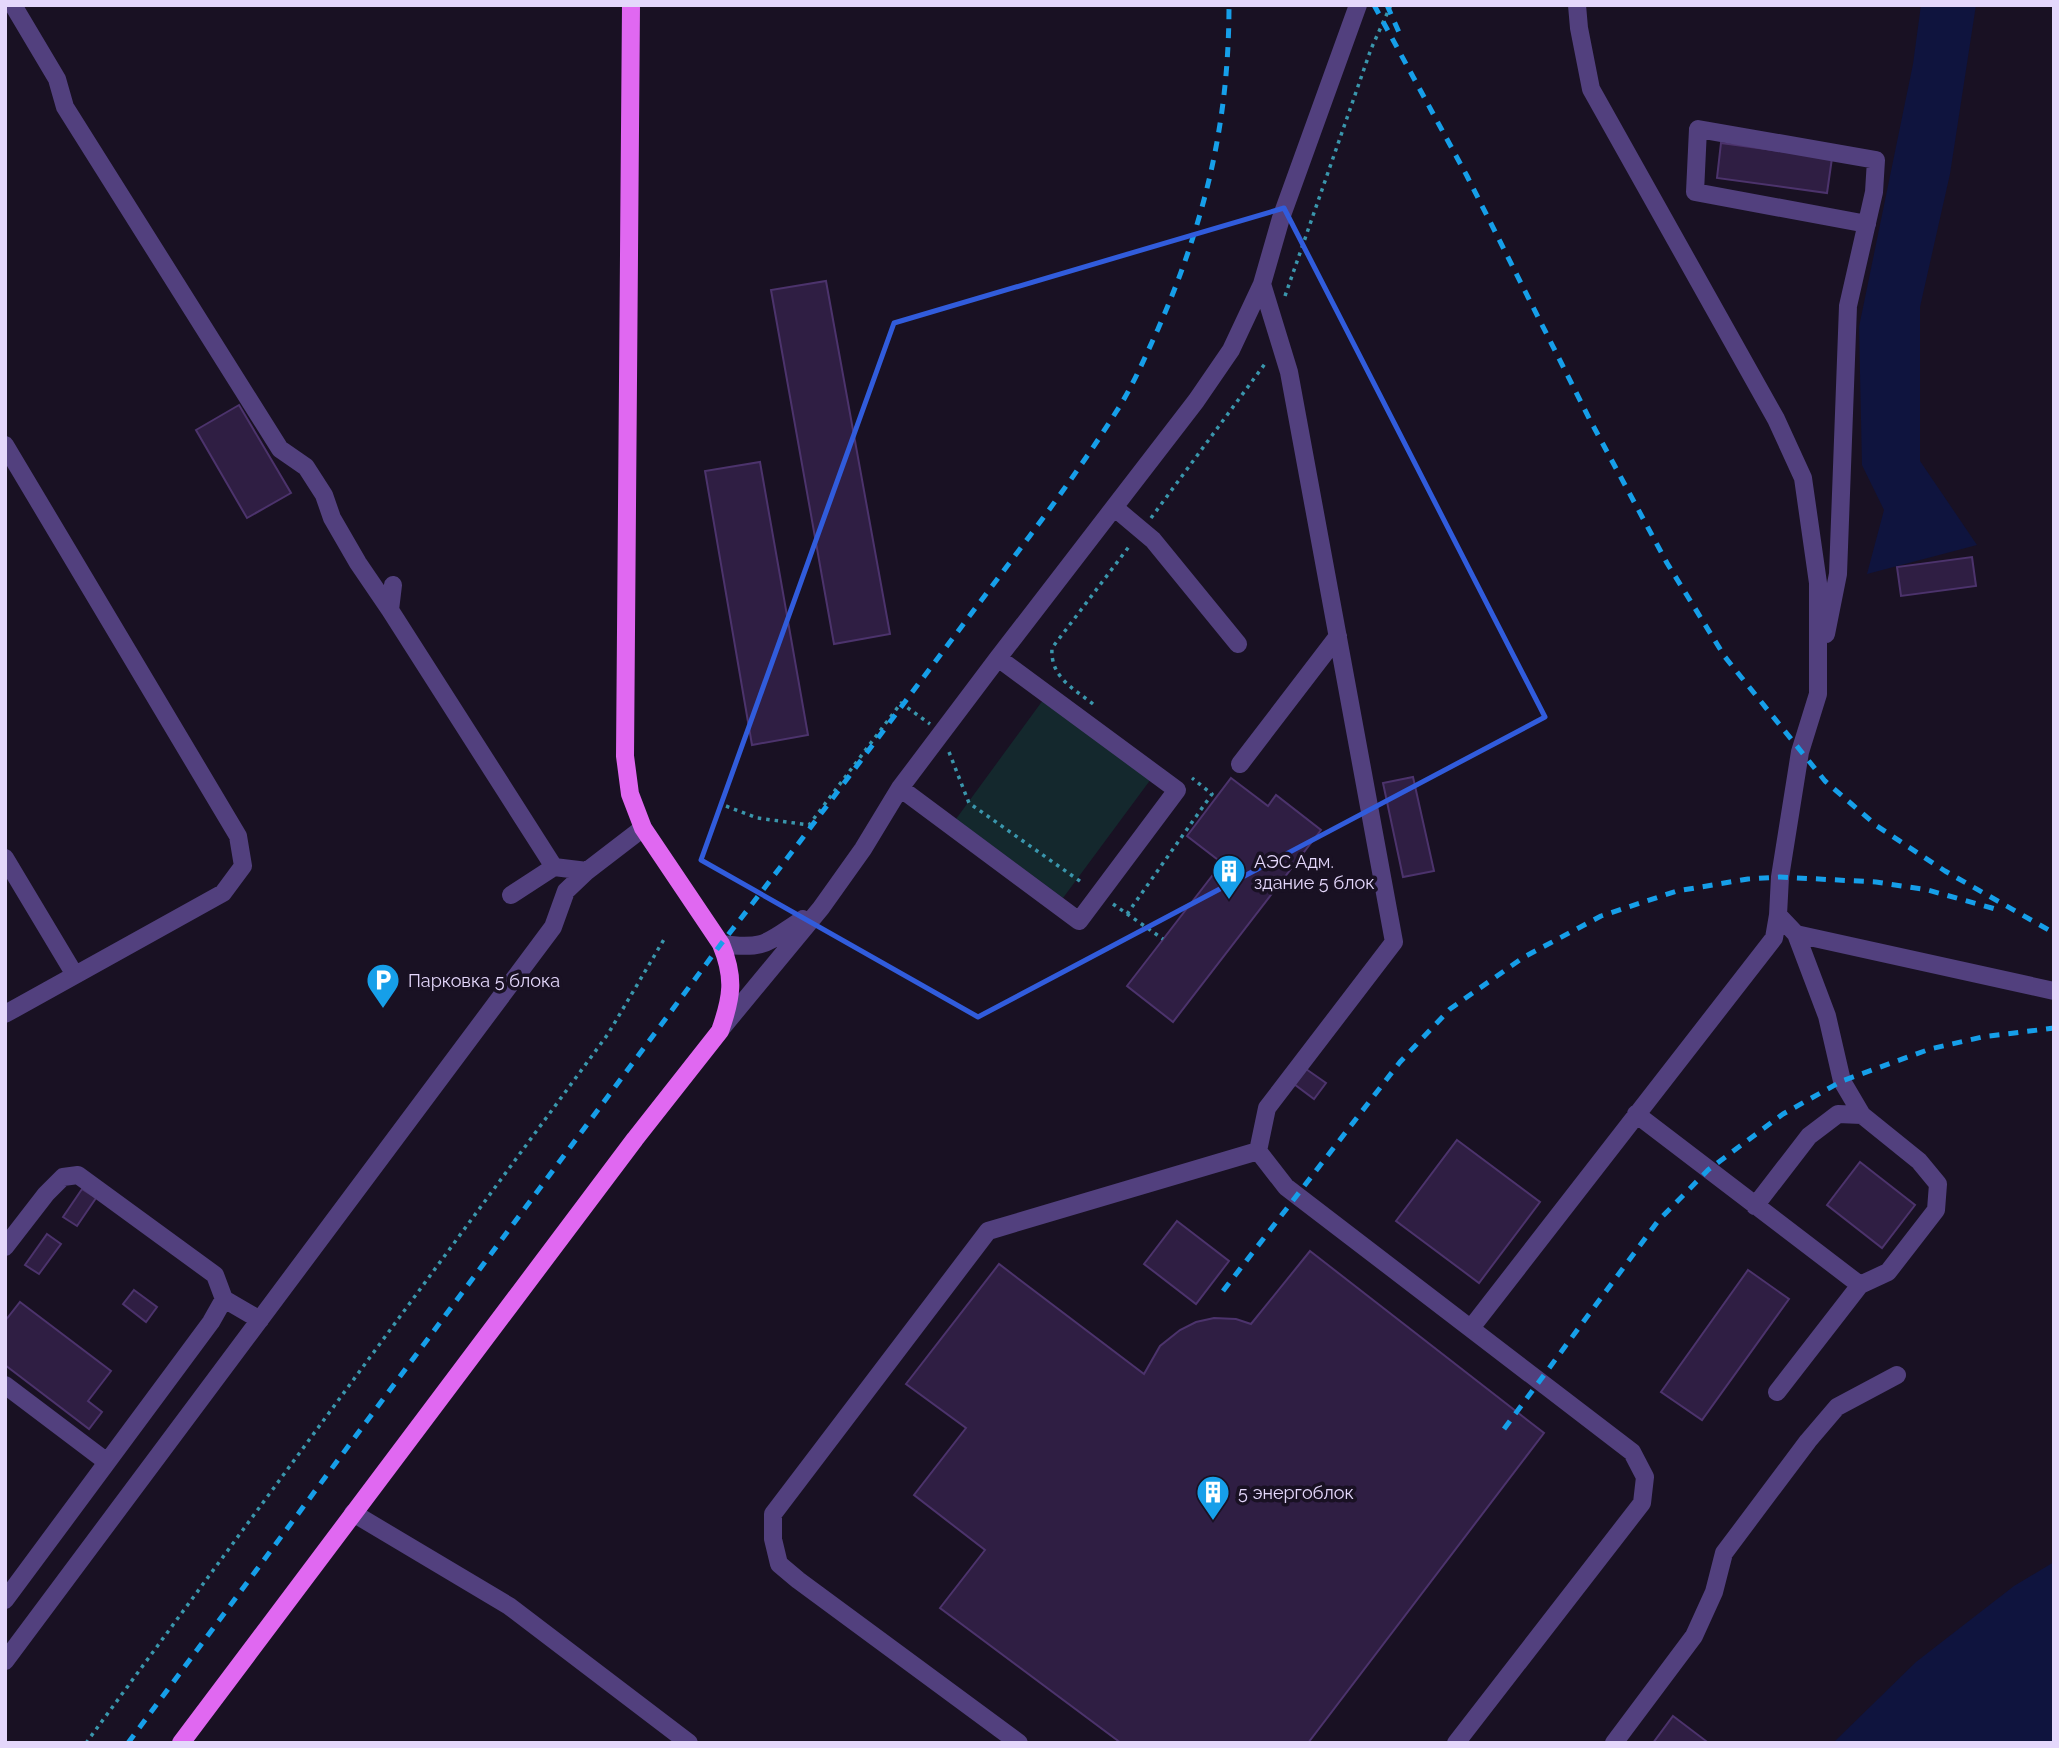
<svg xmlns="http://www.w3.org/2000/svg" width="2059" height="1748" font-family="Raleway,sans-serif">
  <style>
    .green { fill: #14282d }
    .water { fill: #0f143e }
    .building { fill: #2f1e43; stroke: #4c336c; stroke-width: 2 }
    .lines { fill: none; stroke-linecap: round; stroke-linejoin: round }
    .path { stroke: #3a96ac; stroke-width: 3.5; stroke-dasharray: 3.5 5; stroke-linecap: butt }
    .minor { stroke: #52407e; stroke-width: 18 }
    .major { stroke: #e068f1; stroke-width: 18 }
    .rail { stroke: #169fe9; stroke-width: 5; stroke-dasharray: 10 9; stroke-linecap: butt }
    .marked { fill: none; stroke: #315cdc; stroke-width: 5; stroke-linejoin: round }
    .labels { text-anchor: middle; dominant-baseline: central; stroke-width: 7; stroke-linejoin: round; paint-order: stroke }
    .poi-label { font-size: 18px; fill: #e4d7fb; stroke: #191123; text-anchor: start }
  </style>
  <rect width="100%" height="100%" fill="#191123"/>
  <path class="green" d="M1043 700 1151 779 1063 898 956 819Z"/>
  <path class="water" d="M1921 5H1976L1950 174 1920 307V461L1977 545 1867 574 1884 510 1862 465 1859 327 1913 64Z
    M2054 1562V1743H1833L1916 1662 2014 1586Z"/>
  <path class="building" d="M1721 143 1832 158 1827 193 1717 178Z
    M826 281 890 634 834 644 771 290Z
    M239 405 291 493 247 518 196 430Z
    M760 462 808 735 752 745 705 471Z
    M1972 557 1976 586 1901 596 1897 567Z
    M1413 777 1434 871 1403 877 1383 783Z
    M1231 778 1268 806 1276 795 1321 830 1173 1022 1127 986 1222 863 1187 836Z
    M1306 1069 1326 1083 1314 1099 1294 1084Z
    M1457 1140 1540 1202 1479 1283 1396 1221Z
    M1860 1162 1915 1205 1882 1248 1827 1205Z
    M82 1189 96 1198 77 1226 63 1217Z
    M1177 1221 1229 1261 1196 1304 1144 1264Z
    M47 1234 61 1244 39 1274 25 1265Z
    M1310 1251 1544 1433 1308 1743H1121L940 1608 985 1550 914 1495 966 1428 906 1384 999 1264 1144 1374 1160 1346 1180 1330 1196 1322 1214 1318 1236 1319 1251 1324Z
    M1748 1270 1789 1299 1702 1420 1661 1392Z
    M134 1290 157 1307 146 1322 123 1304Z
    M20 1302 111 1371 88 1401 102 1412 89 1429 5 1365V1321Z
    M1673 1716 1706 1741 1704 1743H1653Z"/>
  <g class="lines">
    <path class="path" d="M1285 296 1371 49 1391 5
      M1151 518 1267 361
      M1093 704C1073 688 1050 677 1052 648L1131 544
      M949 752 969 803 1084 884
      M726 806 757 818 809 825 901 703 930 724
      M1113 904 1163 939
      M1127 914 1212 794 1192 778
      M86 1743 608 1034 666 936"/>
    <path class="minor" d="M13 5 57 79 65 107 280 449 306 467 324 495 332 518 358 563 390 610
      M1262 284 1289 372 1394 942 1267 1108 1258 1151 1286 1187 1632 1452 1645 1477 1642 1503 1456 1743
      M5 445 238 836 243 866 223 893 5 1014
      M1115 508 1153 540 1238 644
      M393 585 390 610 554 867
      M1826 634 1838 574 1848 306 1874 192 1876 160 1698 129 1695 192 1867 224
      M1240 764 1338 636
      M900 788 1079 921 1177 790 998 658
      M5 858 75 975
      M511 895 554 867 587 871
      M1796 934 2054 991
      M721 944C767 950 767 942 803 919
      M721 1029 821 908 863 849 900 788 998 658 1196 401 1231 350 1262 284 1281 218 1358 5
      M1636 1114 1860 1285 1888 1272 1936 1210 1938 1184 1919 1161 1862 1115 1842 1081 1827 1016 1796 934 1778 915
      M1755 1206 1809 1136 1838 1114 1862 1115
      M5 1247 46 1194 63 1177 78 1175 215 1275 224 1299 260 1320
      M1471 1328 1774 938 1778 915 1780 877 1800 752 1818 694V583L1803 478 1776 419 1591 89 1579 28 1577 5
      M5 1385 107 1462
      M1777 1392 1860 1285
      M353 1513 509 1606 689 1743
      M5 1600 211 1322 224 1299
      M5 1661 553 927 566 891 587 871 643 828
      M1019 1743 798 1580 779 1564 773 1539V1514L988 1231 1258 1151
      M1614 1743 1694 1636 1714 1592 1724 1553 1808 1441 1837 1407 1897 1375"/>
    <path class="major" d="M181 1743 635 1139 720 1031C732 997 735 978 721 944L643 828 630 794 625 756 631 5"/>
    <path class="rail" d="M1374 5 1467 176 1590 420 1667 563 1725 657 1825 781 1877 826 1945 871 2054 933
      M1387 5 1401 37
      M1223 1291 1400 1062 1450 1009 1524 957 1601 916 1677 891 1748 879 1780 877 1876 882 1928 890 1999 910
      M1504 1429 1658 1221 1708 1170 1783 1114 1842 1081 1930 1049 1982 1037 2054 1028
      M128 1743 721 944C800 843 876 740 953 638 1008 564 1067 490 1116 412 1133 386 1145 357 1158 329 1205 222 1229 122 1229 5"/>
  </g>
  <path class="marked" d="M1284 208 1545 717 978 1017 701 860 894 323Z"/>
  <defs>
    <symbol id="building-pin" viewBox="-11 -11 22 30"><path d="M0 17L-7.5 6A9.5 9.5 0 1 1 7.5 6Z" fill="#169fe9" stroke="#191123"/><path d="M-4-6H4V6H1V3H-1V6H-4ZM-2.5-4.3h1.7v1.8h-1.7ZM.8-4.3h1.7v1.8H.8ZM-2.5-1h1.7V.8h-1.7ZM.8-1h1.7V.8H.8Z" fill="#fff"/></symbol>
    <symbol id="parking-pin" viewBox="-11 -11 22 30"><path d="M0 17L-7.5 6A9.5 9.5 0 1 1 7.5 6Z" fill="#169fe9" stroke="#191123"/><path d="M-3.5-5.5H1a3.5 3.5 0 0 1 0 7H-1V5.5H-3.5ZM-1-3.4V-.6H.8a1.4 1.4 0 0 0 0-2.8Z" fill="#fff"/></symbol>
  </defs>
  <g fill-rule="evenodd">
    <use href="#building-pin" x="1210" y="852" width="38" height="52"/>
    <use href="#parking-pin" x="364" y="961" width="38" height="52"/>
    <use href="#building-pin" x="1194" y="1473" width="38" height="52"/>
  </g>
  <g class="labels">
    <g class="poi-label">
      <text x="1254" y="861">АЭС Адм.<tspan x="1254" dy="21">здание 5 блок</tspan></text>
      <text x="408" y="980">Парковка 5 блока</text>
      <text x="1238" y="1492">5 энергоблок</text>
    </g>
  </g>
  <rect width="2059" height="1748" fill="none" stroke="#e4d7fb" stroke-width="14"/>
</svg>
